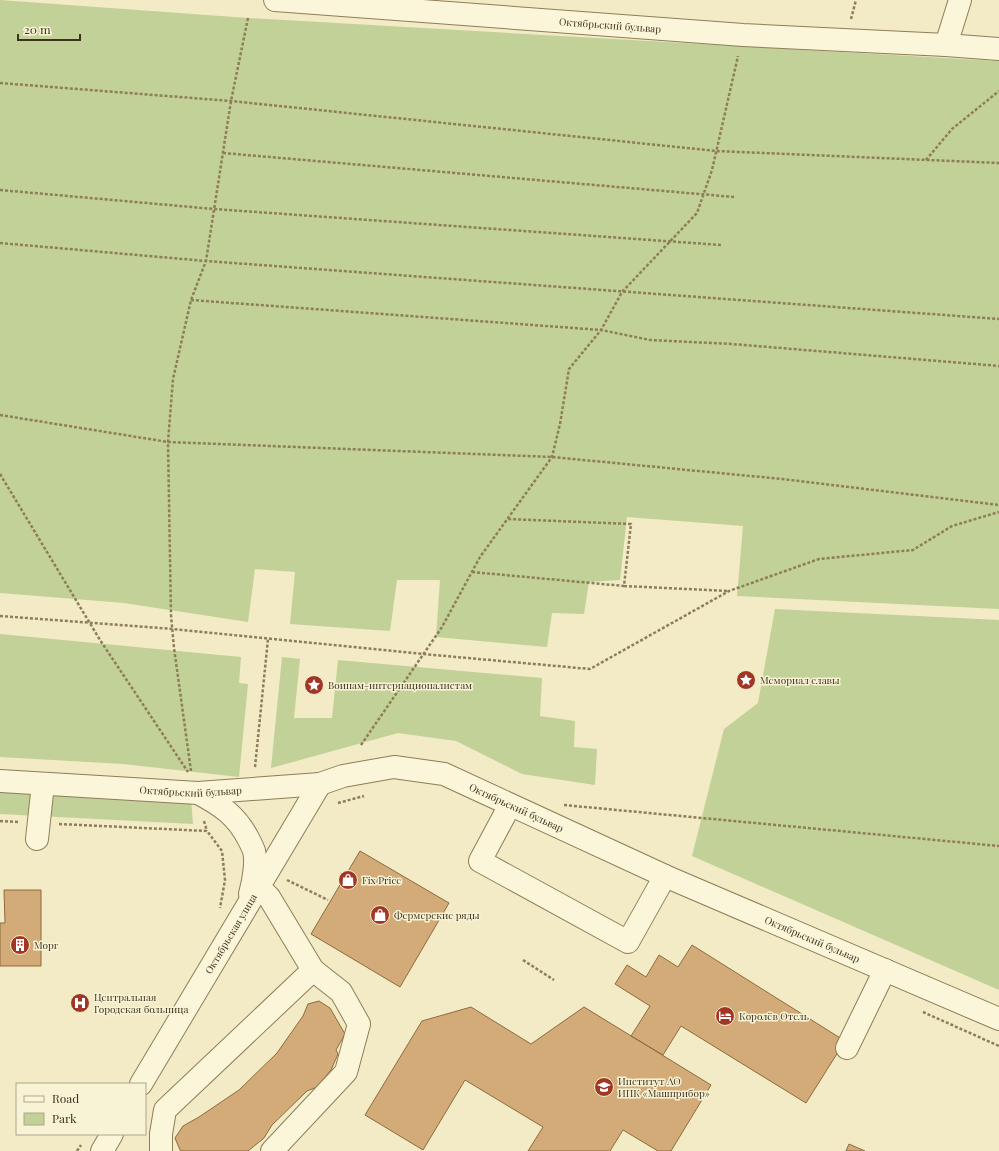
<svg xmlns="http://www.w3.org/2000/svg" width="999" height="1151" font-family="'Playfair Display',serif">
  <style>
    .green { fill: #c2d198 }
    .building { fill: #d2ab78; stroke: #8f6a3d }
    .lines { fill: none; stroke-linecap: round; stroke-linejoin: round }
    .minor-casing { stroke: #8e7d59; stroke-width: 24 }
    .path { stroke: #8e7d59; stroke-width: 2.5; stroke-dasharray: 3 2; stroke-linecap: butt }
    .minor { stroke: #fbf6d9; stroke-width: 22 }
    .labels { text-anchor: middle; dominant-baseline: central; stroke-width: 3; stroke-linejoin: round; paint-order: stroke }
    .street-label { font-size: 10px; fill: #3d321e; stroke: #f8f3d5 }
    .poi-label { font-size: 10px; fill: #3d321e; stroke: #f8f3d5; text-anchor: start }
  </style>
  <rect width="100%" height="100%" fill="#f2ebc5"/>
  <path class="green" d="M0 0 248 18 999 61V609L737 596 743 526 627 517 620 580 589 582 584 614 552 613 547 647 436 637 440 580H397L390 631 290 624 295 572 255 569 248 622 124 603 0 593Z
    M775 609 999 620V990L692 856 724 729 758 703Z
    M0 634 241 657 239 683 248 684 239 777 123 764 0 757Z
    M282 657 300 659 294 718H332L338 660 542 678 540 716 575 721 574 747 597 749 595 785 522 774 456 741 398 733 271 768Z
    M0 786 191 799 193 824 0 814Z"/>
  <path class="building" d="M360 851 449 903 400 987 311 934Z
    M4 890H41V966H0V923H5Z
    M692 945 845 1041 806 1103 681 1026 663 1055 631 1036 650 1006 615 984 627 965 646 977 659 955 678 967Z
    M319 1001 330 1008 345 1034 336 1050 338 1054 331 1070 317 1087 307 1091 272 1125 264 1138 248 1151H183L180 1150 175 1138 183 1126 199 1117 239 1090 277 1053 303 1016 308 1004Z
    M471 1007 531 1044 584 1007 711 1085 671 1151H658L623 1130 610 1151H528L543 1127 465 1080 423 1150 365 1115 422 1021Z
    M849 1144 865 1151H846Z"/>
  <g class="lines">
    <defs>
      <g id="minor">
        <path id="s1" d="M275 0 743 35 946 45 999 49"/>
        <path d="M946 45 960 0"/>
        <path id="s2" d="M0 781 198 793 320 784 343 776 394 767 444 774 665 876 999 1019"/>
        <path d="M198 793C221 805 237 816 249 840 251 844 253 848 254 851 257 862 253 883 250 894"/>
        <path d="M510 805 480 861 628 942 665 876"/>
        <path d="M37 839 43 784"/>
        <path d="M259 887 269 897 313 970 341 992 359 1024 346 1072 272 1151"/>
        <path d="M847 1048 885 970"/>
        <path id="s3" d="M141 1084 320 784"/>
        <path d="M102 1151 112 1134"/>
        <path d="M161 1151V1134L165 1110 313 970"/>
      </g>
    </defs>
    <use href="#minor" class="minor-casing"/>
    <path class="path" d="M851 19 856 0
      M0 83 231 101 716 151 999 163
      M223 153 734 197
      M926 160 952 129 999 91
      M0 190 214 209 721 245
      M0 243 206 261 999 319
      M191 300 601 330 650 340 732 344 999 366
      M0 415 168 442 552 457 782 479 999 505
      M0 474 100 640 188 772
      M472 572 624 586 631 524 507 519
      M624 586 728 591
      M0 616 173 629 423 654 590 669 729 591 819 559 913 550 952 526 999 512
      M361 745 442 627 480 557 552 457 560 424 569 369 601 330 622 292 697 213 712 170 738 56
      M255 767 268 639
      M191 771 174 648 171 615 168 442 173 379 191 300 206 261 231 101 248 18
      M338 803 364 796
      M564 805 999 846
      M0 821 18 822
      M204 821 207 831
      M59 824 207 831 222 851 225 880 220 908
      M287 880 328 900
      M523 960 554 980
      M923 1012 999 1046
      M77 1151 81 1145"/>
    <use href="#minor" class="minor"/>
  </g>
  <defs>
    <symbol id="sight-disc" viewBox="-11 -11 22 22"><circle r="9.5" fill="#a23625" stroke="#f8f3d5"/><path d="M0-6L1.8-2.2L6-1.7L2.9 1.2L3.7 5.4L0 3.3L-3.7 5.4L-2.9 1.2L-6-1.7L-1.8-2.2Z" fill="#fff"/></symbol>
    <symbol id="shop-disc" viewBox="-11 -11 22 22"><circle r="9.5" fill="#a23625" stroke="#f8f3d5"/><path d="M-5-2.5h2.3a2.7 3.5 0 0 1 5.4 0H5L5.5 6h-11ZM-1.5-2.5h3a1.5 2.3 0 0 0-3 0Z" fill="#fff"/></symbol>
    <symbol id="building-disc" viewBox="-11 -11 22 22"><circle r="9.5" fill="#a23625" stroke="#f8f3d5"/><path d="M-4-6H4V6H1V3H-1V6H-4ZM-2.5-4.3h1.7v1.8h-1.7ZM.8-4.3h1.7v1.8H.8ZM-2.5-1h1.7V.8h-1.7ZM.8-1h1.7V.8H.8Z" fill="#fff"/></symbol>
    <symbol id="hospital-disc" viewBox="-11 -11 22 22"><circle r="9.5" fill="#a23625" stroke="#f8f3d5"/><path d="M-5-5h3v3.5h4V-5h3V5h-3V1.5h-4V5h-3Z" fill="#fff"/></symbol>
    <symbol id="hotel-disc" viewBox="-11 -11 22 22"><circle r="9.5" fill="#a23625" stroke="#f8f3d5"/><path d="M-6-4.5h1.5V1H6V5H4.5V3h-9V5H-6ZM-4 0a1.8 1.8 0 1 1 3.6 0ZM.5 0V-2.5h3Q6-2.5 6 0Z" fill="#fff"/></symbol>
    <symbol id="university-disc" viewBox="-11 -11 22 22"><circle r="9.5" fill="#a23625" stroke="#f8f3d5"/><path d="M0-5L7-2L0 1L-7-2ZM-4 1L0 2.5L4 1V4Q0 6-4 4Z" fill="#fff"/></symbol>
  </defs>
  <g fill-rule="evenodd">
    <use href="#sight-disc" x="735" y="669" width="22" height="22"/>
    <use href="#sight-disc" x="303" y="674" width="22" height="22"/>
    <use href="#shop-disc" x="337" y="869" width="22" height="22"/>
    <use href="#shop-disc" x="369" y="904" width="22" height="22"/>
    <use href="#building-disc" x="9" y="934" width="22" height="22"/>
    <use href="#hospital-disc" x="69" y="992" width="22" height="22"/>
    <use href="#hotel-disc" x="714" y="1005" width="22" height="22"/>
    <use href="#university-disc" x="593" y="1076" width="22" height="22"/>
  </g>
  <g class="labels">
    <g class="street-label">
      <text stroke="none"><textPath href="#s1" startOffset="336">Октябрьский бульвар</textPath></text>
      <text stroke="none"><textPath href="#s2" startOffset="191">Октябрьский бульвар</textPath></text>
      <text stroke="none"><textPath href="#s2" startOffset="527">Октябрьский бульвар</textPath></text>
      <text stroke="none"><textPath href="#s3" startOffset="175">Октябрьская улица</textPath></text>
      <text stroke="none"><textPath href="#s2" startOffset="851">Октябрьский бульвар</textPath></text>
    </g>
    <g class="poi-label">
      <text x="760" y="680">Мемориал славы</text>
      <text x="328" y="685">Воинам-интернационалистам</text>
      <text x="362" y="880">Fix Price</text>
      <text x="394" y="915">Фермерские ряды</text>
      <text x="34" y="945">Морг</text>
      <text x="94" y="997">Центральная<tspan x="94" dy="12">Городская больница</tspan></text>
      <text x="739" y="1016">Королёв Отель</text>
      <text x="618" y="1081">Институт АО<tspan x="618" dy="12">ИПК «Машприбор»</tspan></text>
    </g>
  </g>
  <rect x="16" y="1083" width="130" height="52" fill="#f8f3d5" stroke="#ada68c"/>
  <rect x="24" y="1096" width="20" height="6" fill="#fbf6d9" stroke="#ada68c"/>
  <text x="52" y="1103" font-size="12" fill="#3d321e">Road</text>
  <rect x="24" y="1113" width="20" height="12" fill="#c2d198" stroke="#ada68c"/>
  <text x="52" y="1123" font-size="12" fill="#3d321e">Park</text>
  <path d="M18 34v6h62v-6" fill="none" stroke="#3d321e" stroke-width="2"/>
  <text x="24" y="34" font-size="12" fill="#3d321e" stroke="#f8f3d5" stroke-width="3" paint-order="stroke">20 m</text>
</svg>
